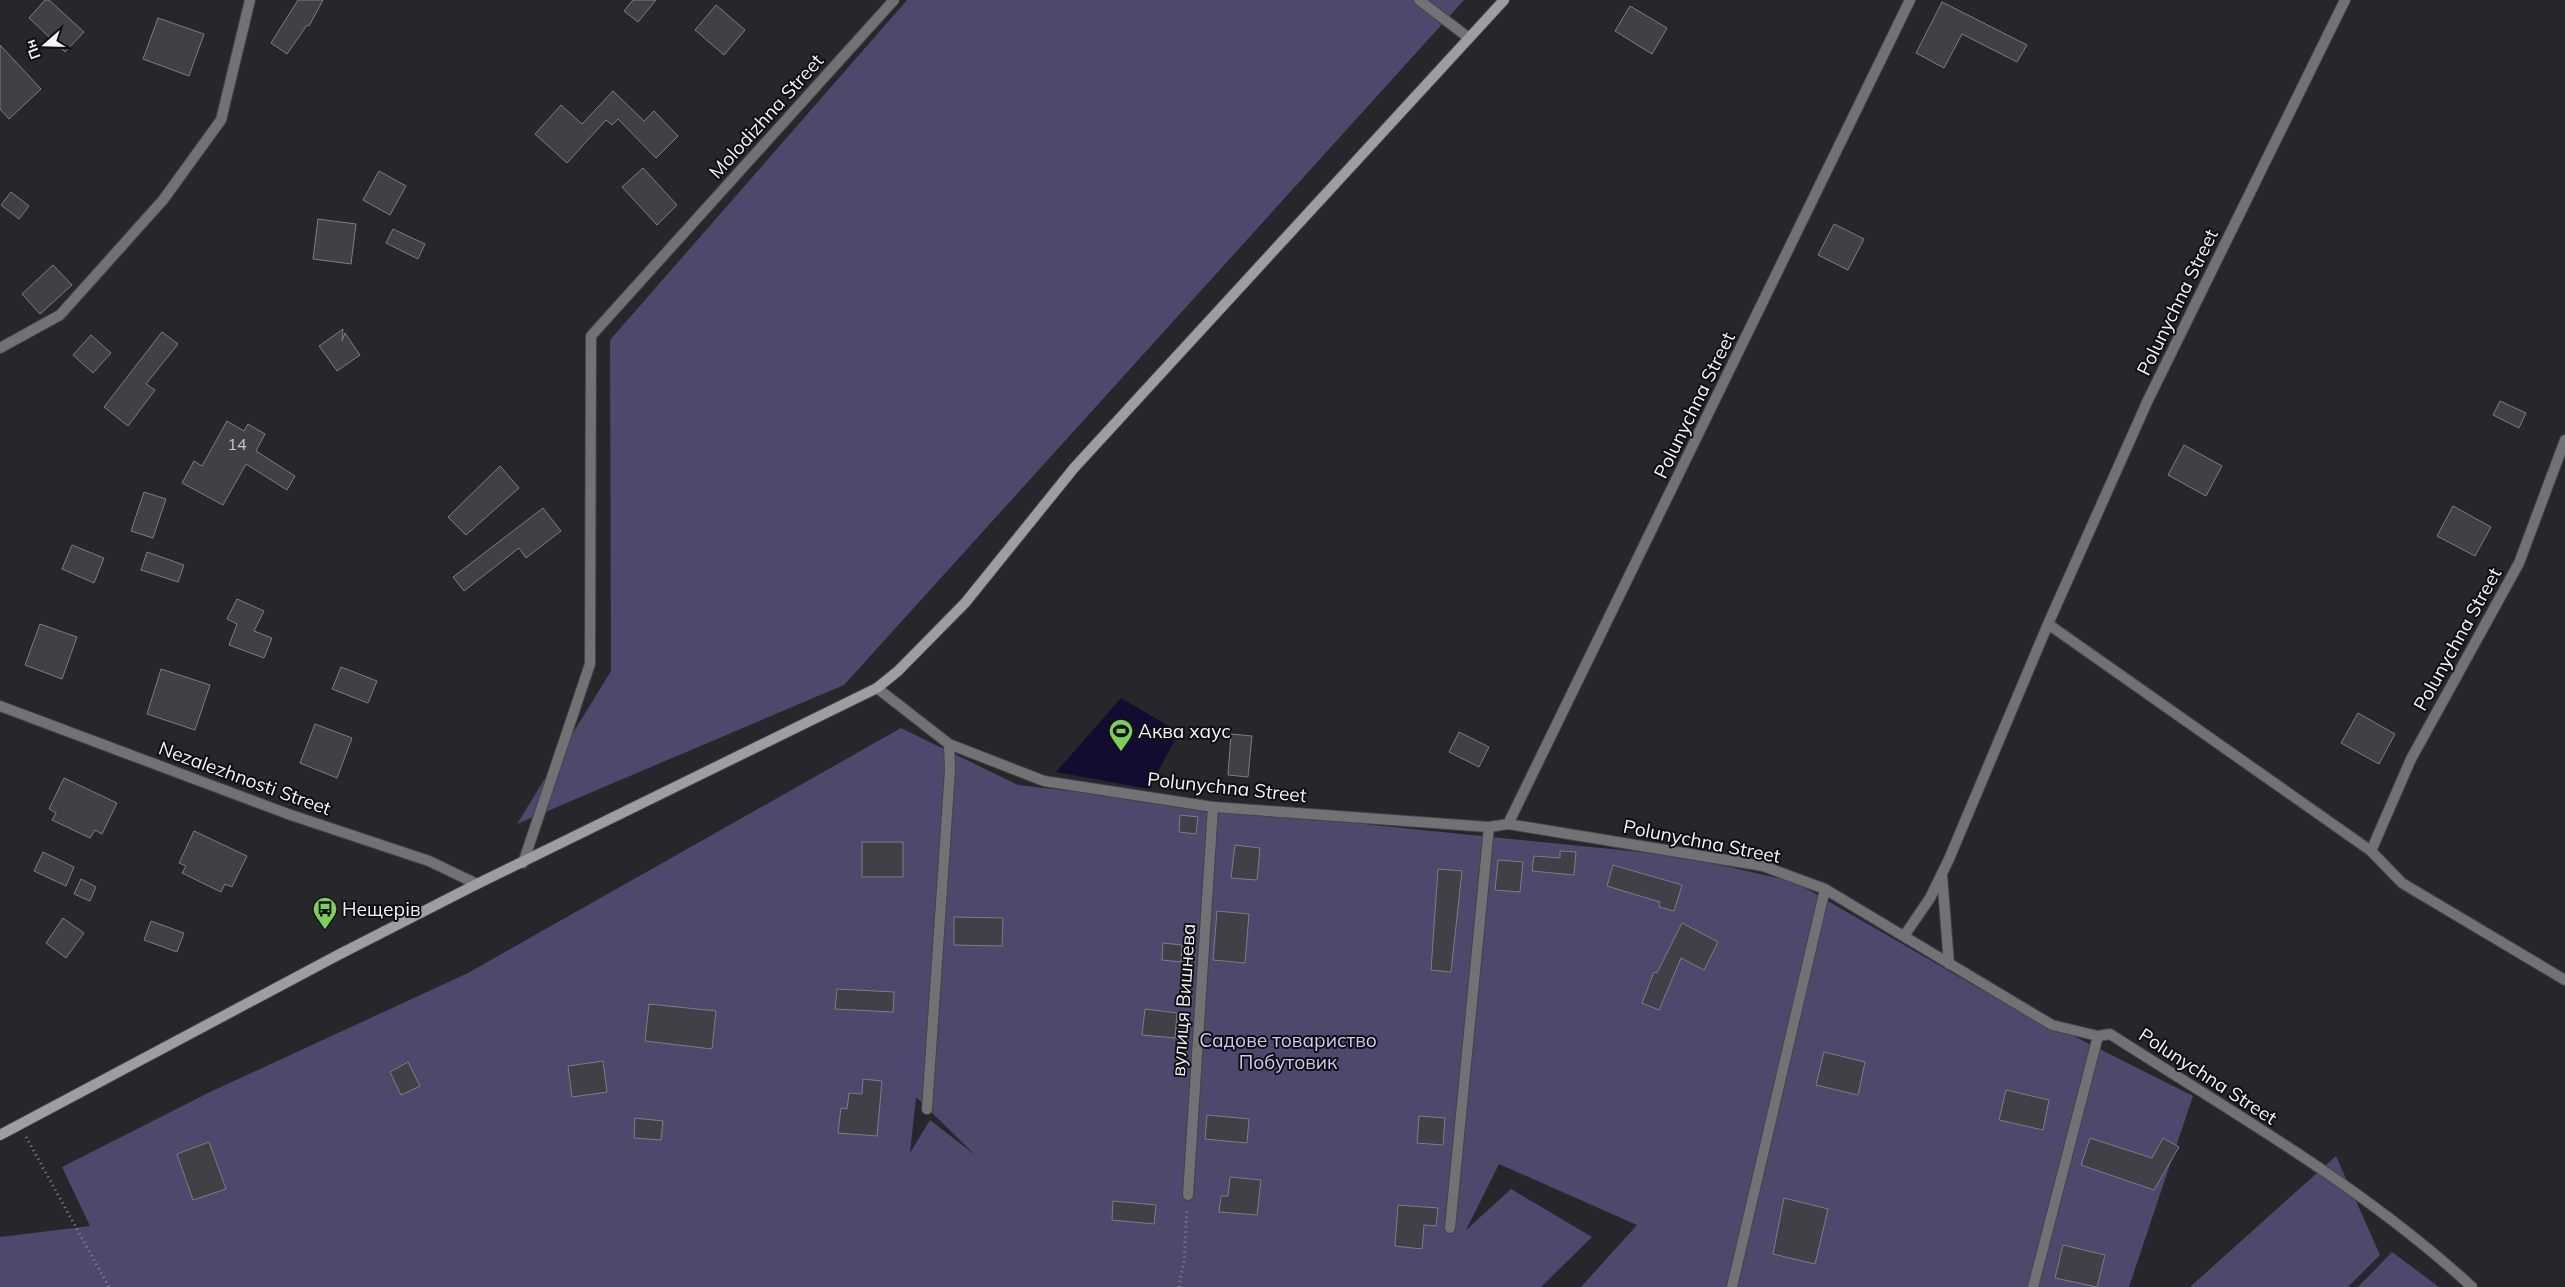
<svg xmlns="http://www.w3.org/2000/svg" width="2565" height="1287" font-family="Mulish,sans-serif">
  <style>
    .green { fill: #4c496c; fill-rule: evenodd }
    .water { fill: #140c30 }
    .building { fill: #404046; stroke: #7e7d84 }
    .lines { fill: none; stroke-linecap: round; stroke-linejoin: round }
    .lane-casing { stroke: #434348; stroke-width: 12 }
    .street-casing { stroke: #434348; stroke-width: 12 }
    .secondary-casing { stroke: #434348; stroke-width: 12 }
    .path { stroke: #88878c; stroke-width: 3; stroke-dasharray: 1 4; stroke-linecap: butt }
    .lane { stroke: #727275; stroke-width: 10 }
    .street { stroke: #727275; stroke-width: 10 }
    .secondary { stroke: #9d9da2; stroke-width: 10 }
    .labels { text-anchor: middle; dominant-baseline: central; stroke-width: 4; stroke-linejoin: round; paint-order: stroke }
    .number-label { font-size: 16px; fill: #c8c7cc }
    .street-label { font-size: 19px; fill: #f5f4f8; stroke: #0f0f12 }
    .poi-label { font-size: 19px; fill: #f5f4f8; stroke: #0f0f12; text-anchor: start }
    .park-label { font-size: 19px; fill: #cccaf4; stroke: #0f0f12 }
  </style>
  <rect width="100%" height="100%" fill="#26262b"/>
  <path class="green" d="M907 0H1464L844 685 517 824 611 671 610 340Z
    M901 728 1018 785 1373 825 1681 856 1795 882 1982 990 2193 1096 2129 1287H1581L1637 1225 1499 1164 1466 1230 1511 1189 1592 1237 1541 1287H0V1237L90 1226 62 1167 210 1092 468 973ZM916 1098H917L975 1155 930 1120 910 1153Z
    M2336 1156 2380 1255 2348 1287H2190Z
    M2392 1252 2439 1287H2358Z"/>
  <path class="water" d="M1121 698 1179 732 1149 789 1056 772Z"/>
  <path class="building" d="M45 0H49L84 32 65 52 29 18Z
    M298 0H323L309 26 307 25 287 54 271 43Z
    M633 0H656L638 22 624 11Z
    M1942 2 2027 45 2017 62 1962 34 1944 68 1916 53Z
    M716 5 745 30 724 55 695 30Z
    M1630 6 1667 28 1652 54 1615 31Z
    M158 18 204 34 189 76 143 59Z
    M0 45 41 89 9 119 0 109Z
    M613 91 644 121 654 111 678 136 656 158 618 119 612 125 606 120 567 163 535 134 561 105 582 124Z
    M643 168 677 205 657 225 622 187Z
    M379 171 406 186 390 215 363 200Z
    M11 192 29 206 19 219 1 205Z
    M318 219 356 224 351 264 313 259Z
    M1834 224 1864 239 1848 270 1818 255Z
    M393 229 425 244 418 259 386 243Z
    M53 265 72 285 40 314 22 294Z
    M343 329 342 341 345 333 360 355 337 371 319 346Z
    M162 332 178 344 146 384 155 390 128 426 104 407Z
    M91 335 111 353 93 373 73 355Z
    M2500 401 2526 413 2519 428 2493 415Z
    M227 421 244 431 248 424 265 434 256 451 295 476 287 490 246 464 223 505 182 483 194 461 202 466Z
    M2184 445 2222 466 2206 496 2168 475Z
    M500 466 519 488 466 535 448 517Z
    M144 492 166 499 153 538 131 531Z
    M2453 506 2491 527 2475 556 2437 536Z
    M543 508 561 531 526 558 519 548 464 591 453 577Z
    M72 545 104 558 94 583 62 569Z
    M147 552 184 565 178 582 141 570Z
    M237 599 264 611 254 631 272 638 264 658 229 645 237 624 227 619Z
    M40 624 77 637 62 679 25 665Z
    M341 667 377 681 368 703 332 689Z
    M161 669 210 685 195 730 147 714Z
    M2358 713 2395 734 2379 764 2341 743Z
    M315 724 352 738 337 778 300 763Z
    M1459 732 1489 747 1479 767 1449 752Z
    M1231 734 1252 736 1248 777 1228 775Z
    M64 778 117 803 102 834 95 830 90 838 52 820 56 813 49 809Z
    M1180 815 1198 817 1196 834 1179 832Z
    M194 831 247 856 232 887 225 884 221 892 182 873 186 866 179 863Z
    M862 842H903V877H862Z
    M1235 845 1260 848 1257 880 1231 878Z
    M1560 851 1576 852 1574 875 1532 871 1534 856 1560 858Z
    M43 852 74 867 66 886 34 871Z
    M1498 860 1523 862 1520 892 1495 890Z
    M1613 865 1682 885 1674 911 1659 907 1660 902 1607 886Z
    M1438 869 1462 871 1451 972 1431 970Z
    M81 879 96 887 90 901 74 894Z
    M1217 911 1249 914 1245 963 1213 960Z
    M954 917 1003 918 1002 946 954 945Z
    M63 918 84 933 66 958 46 943Z
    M151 921 184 933 177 952 144 940Z
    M1682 923 1718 942 1704 970 1681 958 1659 1010 1642 1003 1654 972 1657 973Z
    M1163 943 1182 945 1181 962 1162 960Z
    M837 989 894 992 893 1012 835 1009Z
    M649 1004 716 1011 712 1049 645 1041Z
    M1145 1009 1177 1013 1175 1038 1142 1035Z
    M1824 1052 1865 1062 1858 1095 1816 1085Z
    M603 1061 607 1092 572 1097 568 1066Z
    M408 1062 420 1086 401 1095 390 1072Z
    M863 1079 882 1081 877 1136 838 1133 841 1108 847 1109 849 1093 862 1094Z
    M2006 1090 2049 1100 2043 1130 1999 1120Z
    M1207 1115 1249 1119 1247 1143 1205 1139Z
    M1419 1116 1445 1118 1443 1145 1417 1143Z
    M635 1118 663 1121 661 1140 634 1138Z
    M2090 1138 2152 1158 2163 1138 2179 1147 2154 1190 2081 1165Z
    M209 1142 226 1189 193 1200 177 1154Z
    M1230 1177 1261 1180 1257 1215 1219 1212 1221 1196H1228Z
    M1784 1198 1828 1209 1815 1264 1773 1254Z
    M1113 1201 1156 1205 1154 1224 1112 1220Z
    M1398 1205 1438 1208 1436 1226 1424 1225 1422 1249 1395 1246Z
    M2063 1245 2105 1255 2097 1287 2055 1278Z"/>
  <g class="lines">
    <defs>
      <path id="lane" d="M927 1109 950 770 949 744
        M1188 1195 1213 807
        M1450 1228 1489 827
        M1732 1287 1825 889
        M2033 1287 2098 1036"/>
      <path id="street" d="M1419 0 1469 38
        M0 348 60 315 163 200 221 120 250 0
        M2048 624 2371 851 2402 883 2565 980
        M877 688 949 744 1044 781 1213 807 1489 827 1508 824 1763 866 1825 889 2052 1025 2098 1036 2110 1034C2233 1113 2364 1187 2472 1287
        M0 706 288 814 429 861 477 884
        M1508 824 1910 0
        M2371 851 2411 759 2519 563 2565 440
        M523 863 590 664 591 336 894 0
        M1942 875 1949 964
        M1904 936 1930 898 1949 859 2048 624 2148 400 2345 0"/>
      <path id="secondary" d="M0 1135 338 955 477 884 877 688 898 671 965 603 1074 468 1504 0"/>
    </defs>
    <use href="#lane" class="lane-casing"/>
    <use href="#street" class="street-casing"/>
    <use href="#secondary" class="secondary-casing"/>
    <path class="path" d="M26 1137 109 1287
      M1179 1287 1184 1261 1187 1208"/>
    <use href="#lane" class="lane"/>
    <use href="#street" class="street"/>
    <use href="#secondary" class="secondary"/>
  </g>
  <defs>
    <symbol id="stadium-pin" viewBox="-11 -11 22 30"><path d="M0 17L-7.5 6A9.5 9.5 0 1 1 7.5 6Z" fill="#7ad157" stroke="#0f0f12"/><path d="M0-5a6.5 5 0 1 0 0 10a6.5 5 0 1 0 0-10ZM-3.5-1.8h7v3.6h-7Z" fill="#111"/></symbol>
    <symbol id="bus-pin" viewBox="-11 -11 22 30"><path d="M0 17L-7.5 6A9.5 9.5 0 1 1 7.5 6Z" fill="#7ad157" stroke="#0f0f12"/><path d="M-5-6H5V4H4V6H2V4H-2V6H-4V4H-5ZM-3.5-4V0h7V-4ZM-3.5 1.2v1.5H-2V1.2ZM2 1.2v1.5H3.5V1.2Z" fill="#111"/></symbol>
  </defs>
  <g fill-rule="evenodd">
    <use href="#stadium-pin" x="1107" y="717" width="28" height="38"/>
    <use href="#bus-pin" x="311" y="895" width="28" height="38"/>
  </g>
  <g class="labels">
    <g class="number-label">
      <text x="237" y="444">14</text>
    </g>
    <g class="street-label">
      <text transform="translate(766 116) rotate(-48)">Molodizhna Street</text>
      <text transform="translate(2177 302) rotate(-64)">Polunychna Street</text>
      <text transform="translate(1694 405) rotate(-64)">Polunychna Street</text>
      <text transform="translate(2457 639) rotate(-61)">Polunychna Street</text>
      <text transform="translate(245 778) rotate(20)">Nezalezhnosti Street</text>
      <text transform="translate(1227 787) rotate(6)">Polunychna Street</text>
      <text transform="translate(1702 841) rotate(11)">Polunychna Street</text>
      <text transform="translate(1183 1000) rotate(-86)">вулиця Вишнева</text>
      <text transform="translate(2208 1076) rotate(33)">Polunychna Street</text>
    </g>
    <g class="poi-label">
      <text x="1138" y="731">Аква хаус</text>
      <text x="342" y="909">Нещерів</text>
    </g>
    <g class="park-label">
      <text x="1288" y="1040">Садове товариство<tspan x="1288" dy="22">Побутовик</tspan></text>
    </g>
  </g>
  <g transform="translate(45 45) rotate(250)" stroke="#0f0f12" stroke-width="4" paint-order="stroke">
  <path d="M0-4L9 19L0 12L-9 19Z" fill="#f5f4f8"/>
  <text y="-8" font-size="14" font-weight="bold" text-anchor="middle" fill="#f5f4f8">Пн</text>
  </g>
</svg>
